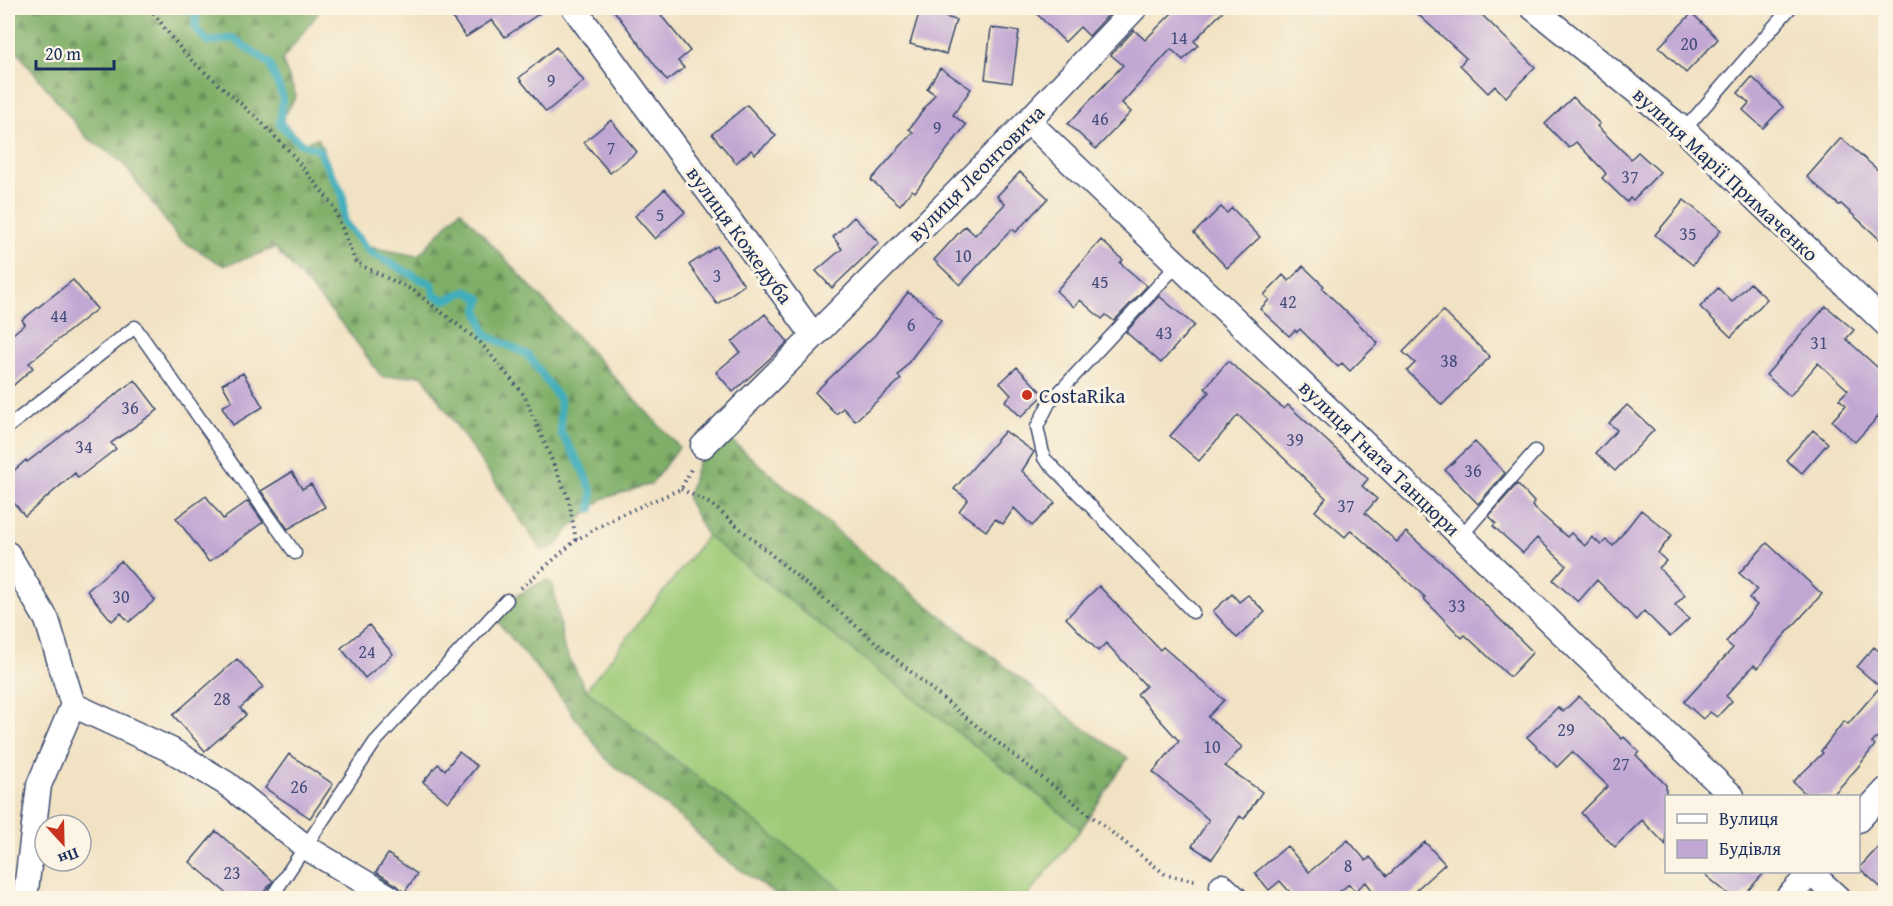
<svg xmlns="http://www.w3.org/2000/svg" width="1893" height="906" font-family="'Gentium Book Plus',serif">
  <style>
    .forest { fill: url(#forest-firs); stroke: #4d6f63; stroke-width: 1.5 }
    .garden { fill: #9fcb78; stroke: #5d7d6b; stroke-width: 1.5 }
    .lines { fill: none; stroke-linecap: round; stroke-linejoin: round }
    .stream { stroke: #3faebc; stroke-width: 8 }
    .building { fill: #c1a7d3 }
    .service-casing { stroke: #3b4a6d; stroke-width: 15 }
    .minor-casing { stroke: #3b4a6d; stroke-width: 27 }
    .path { stroke: #3b4a6d; stroke-width: 4; stroke-dasharray: 1.5 4.5; stroke-linecap: butt }
    .service { stroke: #fff; stroke-width: 12 }
    .minor { stroke: #fff; stroke-width: 24 }
    .poi-dot { fill: #c8321e; stroke: #fcf5e5; stroke-width: 2 }
    .labels { text-anchor: middle; dominant-baseline: central; stroke-width: 6; stroke-linejoin: round; paint-order: stroke }
    .number-label { font-size: 18px; fill: #444d7b }
    .street-label { font-size: 21px; fill: #1b2f5e; stroke: #fcf5e5 }
    .poi-label { font-size: 21px; fill: #1b2f5e; stroke: #fcf5e5; text-anchor: start }
  </style>
  <defs>
    <pattern id="forest-firs" width="22" height="20" patternUnits="userSpaceOnUse" patternTransform="scale(1.5)"><rect width="22" height="20" fill="#7faf68"/><path d="M5 1l3.5 6h-7zM16 11l3.5 6h-7z" fill="#678f59"/></pattern>
  </defs>
  <rect width="100%" height="100%" fill="#fcf5e5"/>
  <filter id="ink" filterUnits="userSpaceOnUse"><feTurbulence type="fractalNoise" baseFrequency=".0167" numOctaves="2"/><feDisplacementMap in="SourceGraphic" scale="12" xChannelSelector="R" yChannelSelector="G"/><feConvolveMatrix kernelMatrix="1 2 1 2 8 2 1 2 1" color-interpolation-filters="sRGB"/></filter>
  <filter id="wash" filterUnits="userSpaceOnUse"><feTurbulence type="fractalNoise" baseFrequency=".008" numOctaves="4" result="noise"/><feDisplacementMap in="SourceGraphic" scale="24" xChannelSelector="R" yChannelSelector="G"/><feGaussianBlur stdDeviation="1.35" result="paint"/><feColorMatrix in="noise" values="0 0 0 0 0 0 0 0 0 0 0 0 0 0 0 0 0 1.4 0 .05"/><feComposite in="paint" operator="in"/></filter>
  <g filter="url(#wash)">
    <rect width="100%" height="100%" fill="#f1e2c3"/>
    <path class="forest" d="M8 8H322L282 60 296 96 282 120 301 144 318 138 347 204 344 222 369 247 418 256 460 210 679 447 651 484 602 499 570 528 557 545 542 551 422 375 382 377 345 327 275 248 224 266 179 239 122 162 86 137 14 48 16 36 8 27Z
      M719 430 878 566 1074 721 1128 758 1081 829 707 536 687 499 703 446Z
      M546 580 553 584 564 648 586 690 853 898H782L717 854 688 824 607 760 555 690 493 616 507 600Z"/>
    <path class="garden" d="M707 536 1081 829 1026 898H853L586 690Z"/>
    <g class="lines">
      <path class="stream" d="M177 8 196 12 195 28 208 42 233 38 269 63 283 97 280 124 301 144 318 149 343 195 344 222 370 252 420 279 432 284 434 295 446 300 467 291 481 299 478 310 486 335 528 355 560 400 561 433 581 466 592 492 591 509"/>
    </g>
    <g id="blocks">
      <path class="building" d="M445 8H547L505 37 492 20 466 37Z
        M612 8H655L690 51 678 61 684 68 667 81Z
        M1031 8H1108L1112 11 1089 36 1080 27 1065 42Z
        M1177 8H1226L1194 41 1198 45 1183 60 1171 49 1122 103 1131 112 1096 149 1068 124 1123 65 1111 55 1134 30 1145 40Z
        M1411 8H1475L1535 67 1506 97 1495 86 1488 93 1460 65 1466 58Z
        M920 10 956 20 946 54 910 44Z
        M1692 13 1718 39 1686 73 1659 47Z
        M991 28 1019 31 1012 83 985 79Z
        M556 47 584 81 546 112 519 78Z
        M940 68 971 89 953 115 966 125 915 192 912 190 900 205 871 180 913 132 909 129 935 94 927 89Z
        M1752 77 1783 107 1763 128 1743 110 1749 103 1738 93Z
        M1573 97 1600 124 1597 126 1631 159 1638 152 1660 172 1633 200 1630 198 1627 202 1602 178 1606 174 1604 171 1576 142 1569 148 1545 124Z
        M747 105 776 136 755 154 751 150 736 163 712 134Z
        M611 120 637 152 610 173 584 142Z
        M1841 138 1886 177V245L1841 204 1839 205 1807 177Z
        M1020 172 1048 198 1016 232 1012 229 960 285 934 260 965 226 975 235 1005 204 997 196Z
        M665 189 685 212 655 239 635 216Z
        M1684 200 1721 230 1693 265 1655 235Z
        M1221 207 1227 213 1232 208 1260 237 1227 268 1194 233Z
        M854 217 879 243 832 288 816 271 842 249 833 237Z
        M1101 240 1123 260 1120 263 1147 286 1114 321 1106 315 1102 319 1080 300 1074 307 1056 291Z
        M717 246 744 285 717 304 689 265Z
        M1303 266 1324 286 1322 288 1378 343 1350 371 1342 363 1338 367 1300 329 1297 332 1295 330 1289 336 1260 309 1269 300 1264 295 1283 275 1289 281Z
        M73 280 97 309 29 363 33 368 8 390V338L25 324 22 320Z
        M1750 283 1767 299 1731 337 1700 307 1718 288 1732 302Z
        M908 292 934 312 933 314 941 320 898 376 901 379 855 421 843 408 836 414 815 392 875 335Z
        M1159 296 1194 325 1161 363 1126 332Z
        M1826 306 1854 330 1846 339 1886 375V408L1855 442 1832 421 1846 405 1839 399 1848 390 1818 363 1790 396 1766 375Z
        M1443 311 1490 357 1442 405 1407 371 1415 363 1403 352Z
        M765 314 788 342 733 392 716 372 740 352 732 342Z
        M1228 361 1284 409 1288 405 1368 479 1362 486 1377 499 1365 513 1397 542 1406 532 1451 571 1533 652 1510 677 1465 635 1462 638 1423 598 1425 597 1351 530 1345 537 1315 511 1326 498 1238 415 1199 461 1170 436 1209 392 1205 388Z
        M1017 367 1044 395 1021 417 1005 401 1011 395 1000 383Z
        M243 373 263 407 233 425 222 407 232 401 222 384Z
        M135 380 158 410 111 443 116 449 78 478 75 473 25 516 8 496V476L26 460 27 462Z
        M1627 405 1654 430 1615 471 1596 453 1617 430 1609 423Z
        M1813 430 1828 443 1802 473 1786 460Z
        M1005 431 1034 452 1022 471 1055 503 1032 526 1014 508 1003 524 995 519 986 531 959 511 968 499 954 489Z
        M1475 442 1505 473 1478 504 1445 470Z
        M292 472 302 489 311 484 325 507 288 529 261 491Z
        M1517 484 1534 502 1532 506 1567 537 1571 533 1585 546 1592 537 1601 545 1606 540 1613 546 1641 510 1672 535 1658 553 1666 561 1659 568 1685 595 1675 605 1689 619 1670 637 1644 611 1636 620 1597 580 1578 602 1553 580 1566 565 1537 538 1523 553 1493 526 1496 523 1489 516Z
        M206 496 223 519 248 501 263 522 209 562 176 518Z
        M1767 543 1822 594 1782 638 1758 668 1754 665 1726 696 1732 701 1717 717 1710 712 1703 719 1684 702 1733 648 1726 642 1757 605 1749 598 1757 589 1739 573Z
        M121 561 155 600 129 622 121 613 112 621 87 591Z
        M1099 586 1160 650 1163 647 1224 700 1208 717 1242 747 1225 766 1262 792 1244 819 1240 816 1212 859 1192 846 1209 820 1153 772 1179 741 1137 694 1146 686 1106 643 1098 651 1066 618Z
        M1232 594 1239 602 1248 595 1265 612 1237 638 1213 611Z
        M369 625 393 654 365 678 341 648Z
        M1874 647 1886 657V728L1872 743 1875 745 1858 767 1832 796H1808L1793 782 1823 753 1821 751 1844 721 1848 724 1880 687 1857 667Z
        M237 659 263 687 240 708 246 715 205 751 173 715Z
        M1579 696 1622 739 1624 737 1639 752 1636 755 1666 785V845L1642 820 1615 847 1581 813 1608 786 1572 752 1557 767 1527 737 1558 707 1563 712Z
        M459 752 477 766 448 802 423 782 438 764 445 770Z
        M289 754 333 784 310 818 265 788Z
        M216 831 273 881 259 898H232L190 862Z
        M1886 839V892L1859 868Z
        M1348 840 1366 861 1370 857 1387 876 1425 842 1445 864 1407 898H1363L1372 890 1366 882 1355 891 1349 884 1332 898H1295L1280 881 1269 890 1255 873 1287 846 1309 872Z
        M388 854 417 874 404 893 398 886 376 872Z
        M1702 872H1765L1741 898H1733Z"/>
    </g>
  </g>
  <g filter="url(#ink)">
    <use href="#blocks" fill-opacity="0" stroke="#3b4a6d" stroke-width="1.5"/>
    <g class="lines">
      <defs>
        <path id="service" d="M1684 130 1790 8
          M1178 264 1049 403 1037 427 1044 458 1193 612
          M8 427 135 327 295 553
          M1461 536 1535 451
          M271 898 375 742 507 600"/>
        <path id="minor" d="M574 8 814 336 703 446
          M1533 8 1684 130 1886 324
          M1028 121 1732 796
          M814 336 1028 121 1135 8
          M8 554 47 620 73 705 171 750 227 784 307 848 391 898
          M1858 820 1886 790
          M1810 872 1838 898
          M1222 886 1235 898
          M25 898 39 785 73 705
          M1787 898 1812 872"/>
      </defs>
      <use href="#service" class="service-casing"/>
      <use href="#minor" class="minor-casing"/>
      <path class="path" d="M150 8 172 38 190 59 257 118 290 152 333 205 356 263 414 291 480 342 524 395 569 500 576 540
        M681 489 711 504 954 708 1166 875 1198 881
        M521 588 576 540 618 516 681 489 692 467"/>
      <use href="#service" class="service"/>
      <use href="#minor" class="minor"/>
    </g>
  </g>
  <circle class="poi-dot" cx="1027" cy="395" r="6"/>
  <g class="labels">
    <g class="number-label">
      <text x="1179" y="37">14</text>
      <text x="1689" y="43">20</text>
      <text x="551" y="80">9</text>
      <text x="1100" y="118">46</text>
      <text x="937" y="127">9</text>
      <text x="611" y="147">7</text>
      <text x="1630" y="176">37</text>
      <text x="660" y="214">5</text>
      <text x="1688" y="233">35</text>
      <text x="963" y="255">10</text>
      <text x="717" y="275">3</text>
      <text x="1100" y="281">45</text>
      <text x="1288" y="301">42</text>
      <text x="59" y="315">44</text>
      <text x="911" y="324">6</text>
      <text x="1164" y="332">43</text>
      <text x="1819" y="342">31</text>
      <text x="1449" y="360">38</text>
      <text x="130" y="407">36</text>
      <text x="1295" y="439">39</text>
      <text x="84" y="446">34</text>
      <text x="1473" y="470">36</text>
      <text x="1346" y="505">37</text>
      <text x="121" y="596">30</text>
      <text x="1457" y="605">33</text>
      <text x="367" y="651">24</text>
      <text x="222" y="698">28</text>
      <text x="1566" y="729">29</text>
      <text x="1212" y="746">10</text>
      <text x="1621" y="763">27</text>
      <text x="299" y="786">26</text>
      <text x="1348" y="865">8</text>
      <text x="232" y="872">23</text>
    </g>
    <g class="street-label">
      <text transform="translate(976 173) rotate(-45)">вулиця Леонтовича</text>
      <text transform="translate(1726 174) rotate(43)">вулиця Марії Примаченко</text>
      <text transform="translate(740 235) rotate(54)">вулиця Кожедуба</text>
      <text transform="translate(1380 458) rotate(44)">вулиця Гната Танцюри</text>
    </g>
    <g class="poi-label">
      <text x="1039" y="395">CostaRika</text>
    </g>
  </g>
  <rect width="1893" height="906" fill="none" stroke="#fcf5e5" stroke-width="30"/>
  <rect x="1665" y="795" width="195" height="78" fill="#fcf5e5" stroke="#a2a6af" stroke-width="1.5"/>
  <rect x="1677" y="814" width="30" height="9" fill="#ffffff" stroke="#a2a6af" stroke-width="1.5"/>
  <text x="1719" y="825" font-size="18" fill="#1b2f5e">Вулиця</text>
  <rect x="1677" y="840" width="30" height="18" fill="#c1a7d3" stroke="#a2a6af" stroke-width="1.5"/>
  <text x="1719" y="855" font-size="18" fill="#1b2f5e">Будівля</text>
  <g transform="translate(63 843) rotate(158)"><circle r="28" fill="#fcf5e5" stroke="#a2a6af" stroke-width="1.5"/>
  <path d="M0-4.5L10 22L0 15L-10 22Z" fill="#c8321e"/>
  <text y="-9" font-size="16" font-weight="bold" text-anchor="middle" fill="#1b2f5e">Пн</text>
  </g>
  <path d="M36 60v9h78v-9" fill="none" stroke="#1b2f5e" stroke-width="3"/>
  <text x="45" y="60" font-size="18" fill="#1b2f5e" stroke="#fcf5e5" stroke-width="4.5" paint-order="stroke">20 m</text>
</svg>
